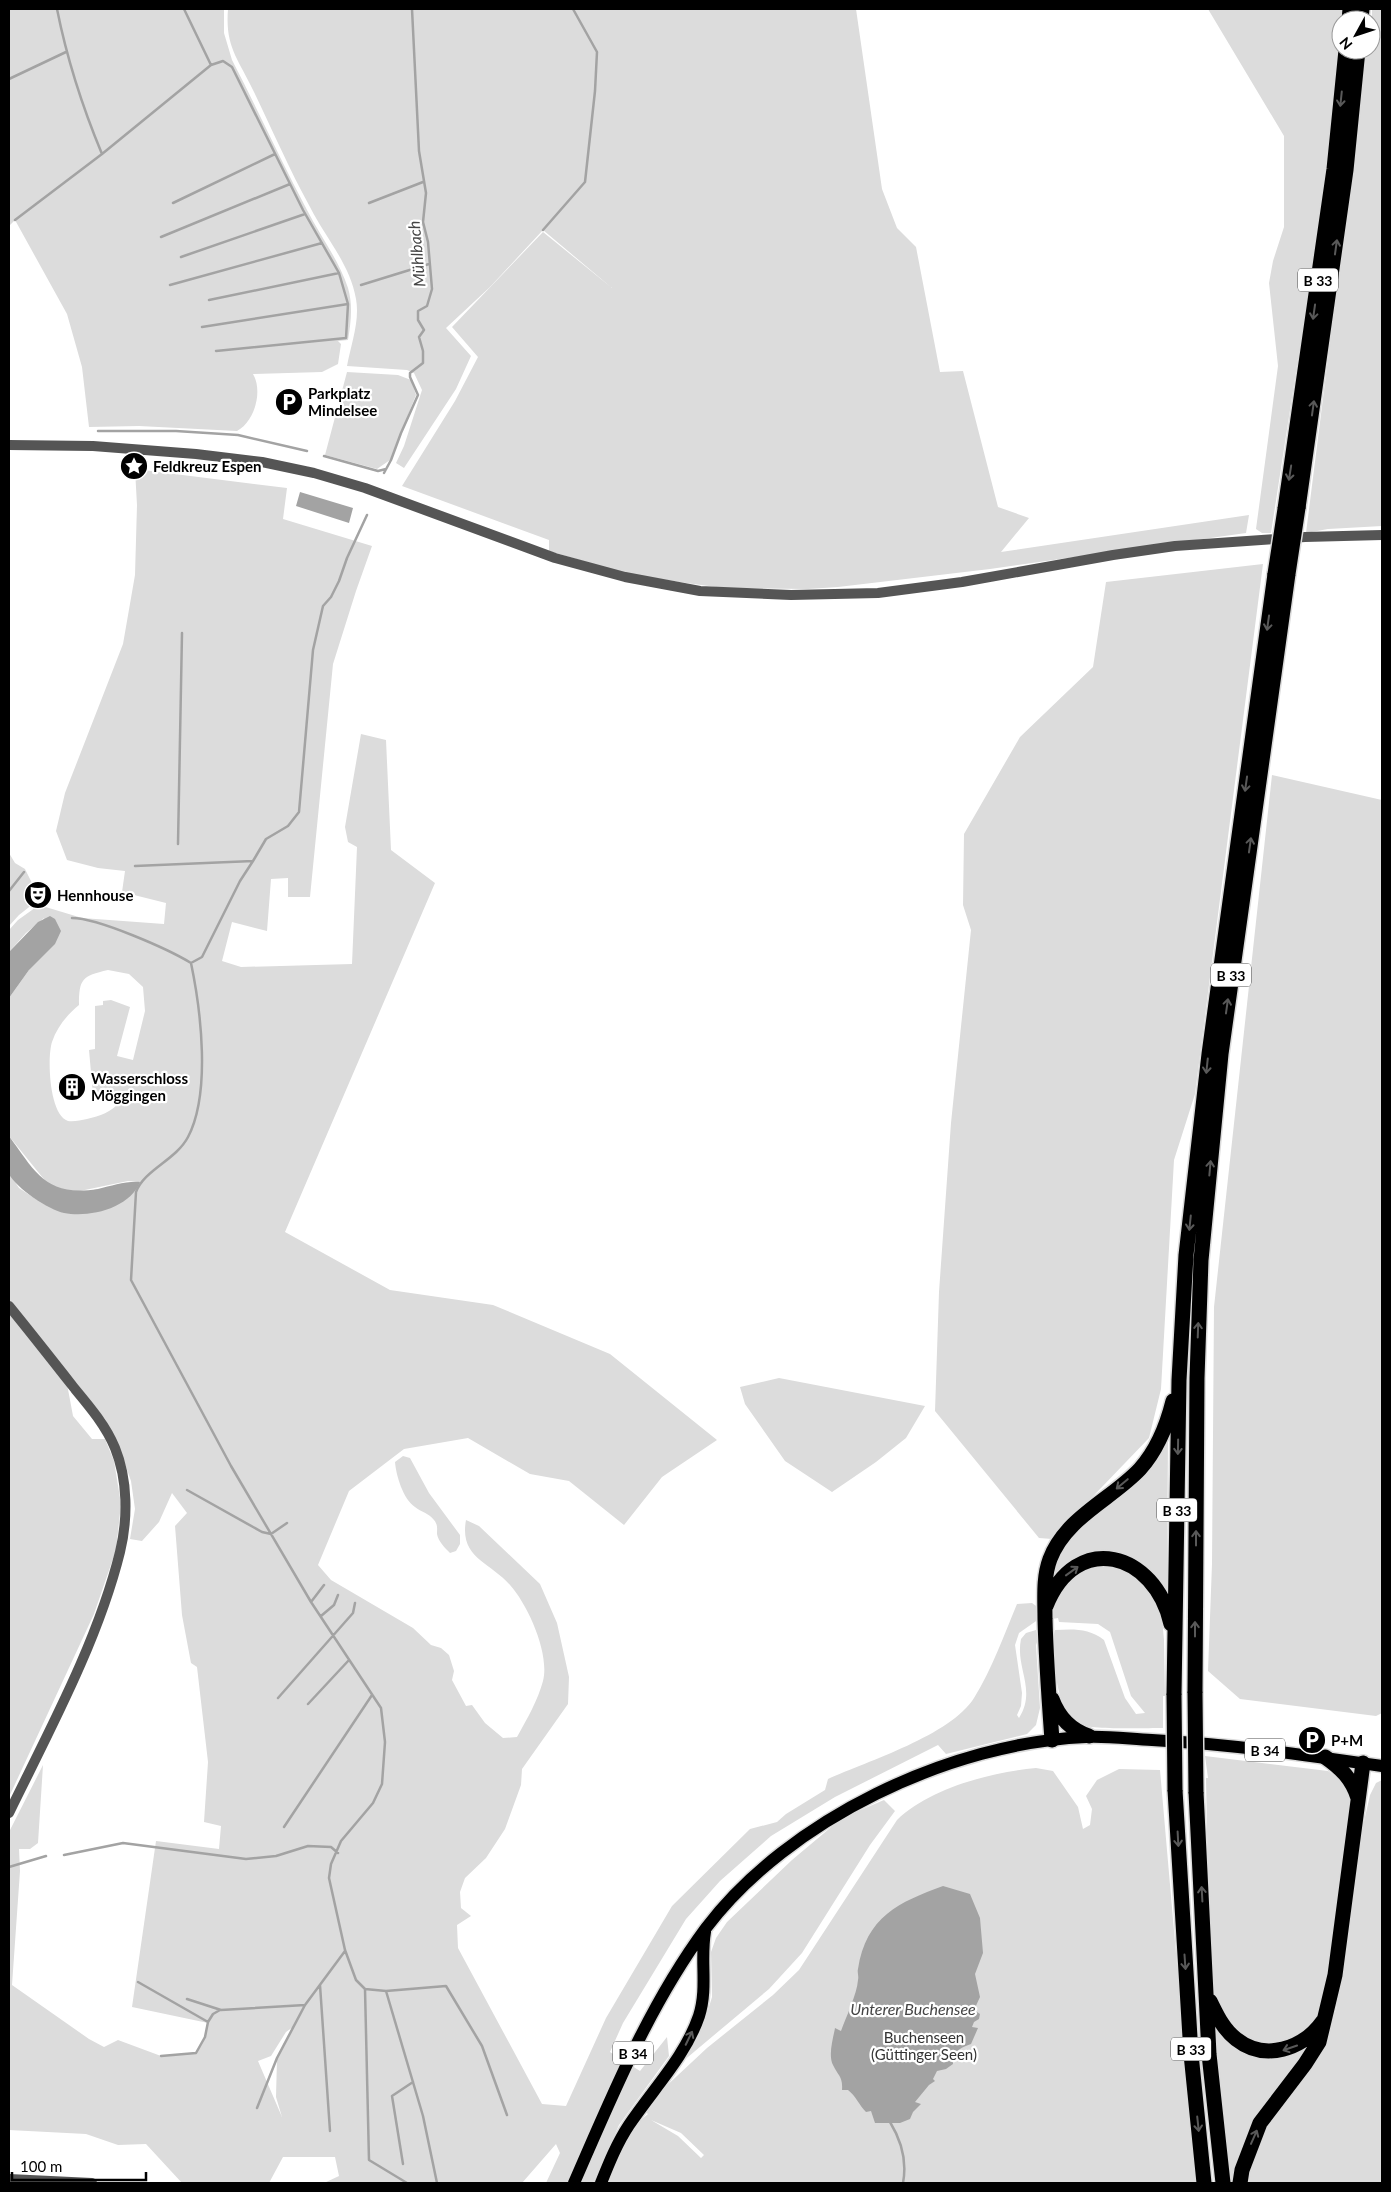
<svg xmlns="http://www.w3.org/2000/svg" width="1391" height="2192" font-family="Lato,sans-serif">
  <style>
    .green { fill: #dcdcdc; fill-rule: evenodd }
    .water { fill: #a3a3a3 }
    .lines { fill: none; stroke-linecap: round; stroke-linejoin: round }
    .stream { stroke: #a3a3a3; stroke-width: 2.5 }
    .major-casing { stroke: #dbdbdb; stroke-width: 15 }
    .highway-casing { stroke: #dbdbdb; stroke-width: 18 }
    .minor { stroke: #555; stroke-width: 10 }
    .major { stroke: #000; stroke-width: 12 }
    .highway { stroke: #000; stroke-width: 15 }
    .highway-bridge-casing { stroke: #dbdbdb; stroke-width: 18; stroke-linecap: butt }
    .highway-bridge { stroke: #000; stroke-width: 15 }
    .oneway { stroke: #595959 }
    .labels { text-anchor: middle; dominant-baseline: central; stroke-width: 4.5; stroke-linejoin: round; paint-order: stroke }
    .shield { fill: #fff; stroke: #4c4c4c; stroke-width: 1 }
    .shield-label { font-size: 14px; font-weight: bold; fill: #000 }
    .poi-label { font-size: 15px; font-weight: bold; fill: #000; stroke: #fff; text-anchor: start }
    .park-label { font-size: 15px; fill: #333; stroke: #fff }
    .water-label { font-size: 16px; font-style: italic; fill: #444; stroke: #fff }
  </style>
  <rect width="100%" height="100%" fill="#fff"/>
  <path class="green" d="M9 9H224V33L232 60C258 110 281 161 307 210 320 236 339 260 348 288 353 305 351 322 348 340L338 341 341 344 338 364 322 372 253 374C263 391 255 421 237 431L139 426 89 427 82 367 67 314 15 220 9 226Z
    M228 9H856L882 189 897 228 916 247 940 372 963 371 998 507 1029 518 1001 552 1249 515 1246 533 990 569 838 587 808 589 724 588 686 583 624 573 549 551V540L402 486 455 401 478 357 452 327 543 232 612 288 543 230 490 287 446 328 471 356 456 389 404 468 396 463 404 446 422 390 414 373 407 370 347 366C351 344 360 321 356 299 350 264 325 237 310 207 289 169 272 129 253 90 238 58 225 47 228 9Z
    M1208 9H1345L1344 20H1341V46L1320 216 1271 533H1262L1256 529 1278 366 1269 283 1273 261 1284 227V136Z
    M1372 9H1382V526L1328 529 1306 533 1367 50H1371Z
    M347 372 398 375 411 380 416 395 390 460 377 469 325 455Z
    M135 469 287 488 283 519 372 546 356 591 333 664 310 897H288V878L271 879 267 931 232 922 222 961 241 967 352 964 357 847 348 842 345 827 361 734 386 740 391 850 435 883 285 1232 390 1290 493 1305 610 1354 717 1440 662 1477 624 1525 569 1481 530 1474 468 1438 404 1449 349 1491 318 1565 331 1580 413 1628 431 1645 441 1648 449 1655 454 1671 452 1680 466 1706 472 1705 485 1723 503 1738 517 1737C527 1719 538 1700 543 1681 550 1654 528 1605 510 1585 490 1562 459 1558 466 1520L479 1526 540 1584 557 1623 569 1677 568 1704 522 1769 521 1785 505 1829 486 1858 465 1878 460 1892 461 1908 471 1916 457 1925 458 1948 542 2104 566 2106 606 2018 672 1906 750 1829 777 1822 786 1814 825 1790 828 1779C868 1761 951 1735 974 1698 992 1669 1004 1635 1017 1604L1032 1603 1039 1608V1619L1019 1633 1015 1645 1022 1693 1021 1706 1017 1715 1019 1718C1037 1689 1015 1668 1021 1639L1026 1633 1036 1630 1037 1634H1040L1036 1645 1040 1708 1036 1725 1027 1734 946 1754 938 1745 835 1797 771 1836 720 1881 686 1919 623 2023 610 2052 640 2071 667 2037 669 2056 619 2125 593 2183H546L560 2153 556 2144 522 2183H324L339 2176 335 2157H283L269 2183H182L146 2144 118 2145 86 2134 9 2130V1832L43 1765 38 1843 30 1849H19L20 1871 12 1985 89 2039 104 2047 118 2040 161 2056 196 2053 205 2037 208 2023 132 2007 156 1841 219 1849 221 1826 204 1822 208 1762 197 1667 191 1663 182 1615 175 1526 187 1513 172 1493 159 1522 142 1541 130 1539 135 1509 131 1481 120 1450 105 1419 72 1378 67 1384 73 1416 92 1439H105L114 1461 121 1504 116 1550 94 1614 9 1797V1173L19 1188 37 1200 139 1182 128 1181 80 1191 61 1190 47 1183 9 1136V998L29 970 44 918 26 933 9 952V930L18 920 39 905 82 918 164 924 166 903 122 892 125 871 98 868 67 860 56 831 65 793 123 644 135 575 137 505ZM108 970 129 974 143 987 145 1011 133 1060 117 1056 130 1007 111 1000 103 1001V1005L95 1006V1049L89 1050 93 1095 96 1100 120 1102C111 1112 100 1116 87 1119 81 1120 74 1122 68 1121 49 1115 47 1057 52 1042 57 1027 67 1015 79 1005 79 979 82 976 108 970ZM293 2027 277 2058 276 2097 282 2117 258 2061 271 2056 286 2032Z
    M1263 564 1195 1094 1174 1160 1161 1389 1149 1438 1052 1539 1039 1538 935 1411 939 1292 951 1123 971 930 963 905 964 834 1020 737 1093 667 1106 582Z
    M1272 775 1382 800V1713L1376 1716 1240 1699 1208 1671 1212 1564 1214 1307Z
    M9 853 15 863 25 869 32 883 26 895 33 904 19 915 9 926Z
    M779 1378 925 1406 906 1438 876 1462 832 1492 785 1461 745 1404 740 1387Z
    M1168 1438 1167 1593 1099 1554 1051 1588 1056 1561 1066 1542Z
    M403 1456 410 1458 429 1493 460 1535V1544L456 1551 450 1553C445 1548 438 1541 437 1534 437 1528 438 1525 434 1520 429 1513 421 1512 415 1507 403 1499 396 1475 395 1462Z
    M1101 1564 1137 1574 1157 1599 1162 1618 1164 1640 1165 1696H1163V1728C1146 1728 1090 1730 1078 1724 1055 1712 1054 1657 1052 1634H1054L1055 1630C1073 1629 1089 1628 1104 1640L1125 1698 1136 1714 1145 1713 1131 1696 1110 1632 1098 1624 1059 1622 1058 1618 1052 1619 1057 1596 1075 1574Z
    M1205 1756 1328 1771 1347 1784 1352 1805 1328 1979 1321 2015 1298 2039 1288 2043 1262 2045 1249 2042 1220 2014 1213 1988 1209 1936 1206 1778H1208Z
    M1036 1768 1053 1771 1078 1807 1083 1829 1090 1825 1092 1809 1086 1796 1097 1780 1119 1769 1160 1770 1196 2183H606L617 2155 637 2123 648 2114 644 2111 662 2090 707 2048 773 1995 799 1970 897 1820C930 1788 992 1772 1036 1768ZM651 2120 681 2133 704 2155 701 2158 678 2136Z
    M1382 1780V2183H1245L1247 2171 1267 2123 1319 2053 1336 2010 1361 1835 1370 1795 1376 1783Z
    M884 1800 895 1811 870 1845 802 1953 769 1989 682 2062 705 2020 712 1997 711 1952 716 1938 727 1922 792 1860 842 1818Z
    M1212 2021 1235 2044 1310 2043 1235 2183H1229Z"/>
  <path class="water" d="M300 492 353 508 349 523 296 506Z
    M50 916 55 919 61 931 55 944 29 970 9 998V952L38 922Z
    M9 1136C36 1173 46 1197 98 1189 112 1186 125 1181 140 1182 130 1208 90 1218 64 1213 49 1210 16 1188 9 1174 5 1164 9 1146 9 1136Z
    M943 1886 970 1894 980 1918 983 1953 975 1974 980 1997 974 2010 980 2014 979 2019 974 2022 972 2027 978 2028 971 2044C960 2048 953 2051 953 2064L946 2069 937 2071 933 2079 935 2081 929 2085 915 2102 921 2104 913 2112 910 2119 900 2123H875L871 2111 866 2112C859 2105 856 2096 848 2090H842C843 2076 838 2076 833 2065 828 2055 833 2039 835 2028L841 2031C846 2017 857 1994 858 1980 859 1976 857 1972 858 1969 866 1917 899 1902 943 1886Z"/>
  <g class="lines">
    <path class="stream" d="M57 9C67 59 82 106 102 154
      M184 9 211 65
      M9 79 66 52
      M173 203 275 154
      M369 203 423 182
      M15 220 102 154 211 65 223 61 232 67 303 210 339 273 348 304 346 338 216 351
      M543 230 585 182 595 91 597 52 573 9
      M161 237 290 184
      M181 257 305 214
      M170 285 322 243
      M361 285 429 264
      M209 300 339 273
      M202 327 348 304
      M98 431H176L238 435 307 451
      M324 456 378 471 386 469
      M384 473 391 460 401 433 418 395 410 377V373L423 363V351L419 337 424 330 418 320V311L427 306 432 289 428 242 423 222 426 193 419 151 412 9
      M178 844 182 633
      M135 866 253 861 266 839 288 826 299 812 313 650 323 606 331 597 339 581 347 558 367 515
      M9 891 24 872
      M72 918C98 918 168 949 191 963L202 957 240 881 253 861
      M191 963C201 1011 211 1093 188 1137 176 1160 144 1170 136 1192L131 1280 231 1466 311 1602 381 1708 385 1742 382 1784 373 1803 341 1841 331 1864 329 1878 345 1950 356 1980 365 1989 386 1991 446 1986 482 2046 507 2115
      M187 1490 262 1532 271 1534 287 1523
      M311 1602 324 1585
      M321 1616 334 1605 338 1595
      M278 1698 353 1613 355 1603
      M308 1704 349 1660
      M284 1827 372 1695
      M64 1855 123 1843 246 1859 276 1856 308 1846 331 1847 338 1853
      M9 1867 46 1856
      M138 1982 208 2022 213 2014 220 2010
      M320 1985 330 2131
      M365 1989 369 2160 407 2183
      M386 1991 423 2116 437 2183
      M187 1999 221 2010 305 2005
      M161 2056 196 2053 205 2037 208 2022
      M257 2108 277 2058 305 2005 345 1951
      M890 2122C901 2140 907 2162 903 2183
      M403 2164 392 2096 413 2082"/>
    <defs>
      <path id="major" d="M574 2183C612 2096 649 2005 706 1928 789 1819 950 1743 1086 1737 1108 1736 1130 1739 1152 1740 1229 1744 1306 1755 1382 1766
        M601 2183C609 2163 617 2143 629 2125 653 2089 685 2057 699 2016 708 1988 700 1960 705 1932"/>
      <path id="highway" d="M1349 20 1350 9
        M1361 20 1362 9
        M1298 508 1346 170 1358 50
        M1285 509 1334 169 1346 50
        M1046 1606C1076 1530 1155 1552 1171 1624
        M1195 1693 1197 1378 1201 1260 1221 1054 1288 574
        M1174 1695 1179 1380 1186 1255 1209 1054 1275 574
        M1052 1699C1059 1718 1071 1730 1089 1736
        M1052 1740C1049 1699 1046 1659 1045 1619 1045 1598 1043 1578 1050 1559 1066 1517 1112 1499 1140 1469 1157 1450 1167 1425 1173 1401
        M1325 1757C1341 1768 1352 1779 1358 1798
        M1175 1790 1191 2054 1204 2183
        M1196 1792 1209 2054 1223 2183
        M1210 2001C1217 2015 1223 2029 1236 2039 1265 2062 1303 2049 1323 2021
        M1240 2183 1242 2170 1260 2123 1305 2064 1319 2042 1335 1975 1363 1763"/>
    </defs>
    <use href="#major" class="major-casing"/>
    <use href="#highway" class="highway-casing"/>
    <path class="minor" d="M9 445 93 446 196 454 262 462 314 473 365 488 555 558 625 577 700 591 791 595 878 593 962 582 1113 555 1175 546 1305 537 1382 535
      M9 1306C31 1333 53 1361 75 1389 90 1407 106 1426 115 1448 128 1480 128 1519 120 1552 98 1641 49 1731 9 1813
      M9 2179 92 2183"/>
    <use href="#major" class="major"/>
    <use href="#highway" class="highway"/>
    <defs>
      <path id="highway-bridge" d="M1275 574 1285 509
        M1288 574 1298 508
        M1195 1693 1196 1792
        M1174 1695 1175 1790"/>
    </defs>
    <use href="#highway-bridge" class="highway-bridge-casing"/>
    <use href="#highway-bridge" class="highway-bridge"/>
  </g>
  <defs><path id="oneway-shaft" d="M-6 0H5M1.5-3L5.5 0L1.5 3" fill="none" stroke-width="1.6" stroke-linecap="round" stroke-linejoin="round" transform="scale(1.25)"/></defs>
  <g class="oneway">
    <use href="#oneway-shaft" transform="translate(1341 99) rotate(96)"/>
    <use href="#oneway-shaft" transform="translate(1336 247) rotate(-82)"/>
    <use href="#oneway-shaft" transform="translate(1314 312) rotate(98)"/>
    <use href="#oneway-shaft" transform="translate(1313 408) rotate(-82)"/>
    <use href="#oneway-shaft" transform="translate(1290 473) rotate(99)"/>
    <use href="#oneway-shaft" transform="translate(1268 623) rotate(98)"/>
    <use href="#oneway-shaft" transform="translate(1246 784) rotate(98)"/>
    <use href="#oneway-shaft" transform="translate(1250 845) rotate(-82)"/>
    <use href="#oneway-shaft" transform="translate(1227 1006) rotate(-82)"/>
    <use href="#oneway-shaft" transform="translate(1207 1066) rotate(96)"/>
    <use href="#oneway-shaft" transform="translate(1210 1168) rotate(-85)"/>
    <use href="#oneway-shaft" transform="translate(1190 1223) rotate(96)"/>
    <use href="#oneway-shaft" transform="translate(1198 1330) rotate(-88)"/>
    <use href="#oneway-shaft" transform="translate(1178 1447) rotate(91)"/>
    <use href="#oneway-shaft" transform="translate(1122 1484) rotate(140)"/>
    <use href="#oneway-shaft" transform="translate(1196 1538) rotate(-90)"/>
    <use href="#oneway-shaft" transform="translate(1072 1571) rotate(-36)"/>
    <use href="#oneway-shaft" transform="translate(1195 1629) rotate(-90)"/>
    <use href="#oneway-shaft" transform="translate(1178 1839) rotate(87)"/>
    <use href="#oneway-shaft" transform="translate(1202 1894) rotate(-93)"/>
    <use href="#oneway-shaft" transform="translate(1185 1962) rotate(86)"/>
    <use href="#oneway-shaft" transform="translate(689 2038) rotate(-64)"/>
    <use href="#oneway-shaft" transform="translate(1290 2048) rotate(161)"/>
    <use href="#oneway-shaft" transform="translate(1198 2124) rotate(84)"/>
    <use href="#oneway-shaft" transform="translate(1254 2137) rotate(-66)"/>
  </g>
  <defs>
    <symbol id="parking-disc" viewBox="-11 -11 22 22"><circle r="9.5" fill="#000" stroke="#fff"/><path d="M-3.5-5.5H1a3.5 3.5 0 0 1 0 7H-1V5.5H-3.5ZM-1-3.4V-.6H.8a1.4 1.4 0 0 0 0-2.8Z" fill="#fff"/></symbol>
    <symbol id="sight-disc" viewBox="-11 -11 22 22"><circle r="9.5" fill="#000" stroke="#fff"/><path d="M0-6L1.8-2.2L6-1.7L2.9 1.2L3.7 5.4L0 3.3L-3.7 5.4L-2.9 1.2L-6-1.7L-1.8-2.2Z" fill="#fff"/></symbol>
    <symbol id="theatre-disc" viewBox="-11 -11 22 22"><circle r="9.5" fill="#000" stroke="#fff"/><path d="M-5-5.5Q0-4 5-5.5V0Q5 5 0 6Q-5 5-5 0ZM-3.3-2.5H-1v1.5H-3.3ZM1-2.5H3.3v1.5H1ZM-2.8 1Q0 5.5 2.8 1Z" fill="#fff"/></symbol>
    <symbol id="building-disc" viewBox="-11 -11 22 22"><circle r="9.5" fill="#000" stroke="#fff"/><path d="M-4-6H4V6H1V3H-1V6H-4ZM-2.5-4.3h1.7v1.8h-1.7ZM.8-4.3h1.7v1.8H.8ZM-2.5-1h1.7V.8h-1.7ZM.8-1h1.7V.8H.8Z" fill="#fff"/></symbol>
  </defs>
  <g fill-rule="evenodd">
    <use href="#parking-disc" x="273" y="386" width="32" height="32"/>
    <use href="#sight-disc" x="118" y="450" width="32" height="32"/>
    <use href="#theatre-disc" x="22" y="879" width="32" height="32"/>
    <use href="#building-disc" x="56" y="1071" width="32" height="32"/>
    <use href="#parking-disc" x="1296" y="1724" width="32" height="32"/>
  </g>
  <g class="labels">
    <g class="shield">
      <rect x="1298" y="268.5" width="40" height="23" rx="4"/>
      <rect x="1211" y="963.5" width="40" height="23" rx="4"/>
      <rect x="1157" y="1498.5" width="40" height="23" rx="4"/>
      <rect x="1245" y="1738.5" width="40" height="23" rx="4"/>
      <rect x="1171" y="2037.5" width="40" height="23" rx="4"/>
      <rect x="613" y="2041.5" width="40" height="23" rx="4"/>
    </g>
    <g class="shield-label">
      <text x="1318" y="280">B 33</text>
      <text x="1231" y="975">B 33</text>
      <text x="1177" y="1510">B 33</text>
      <text x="1265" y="1750">B 34</text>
      <text x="1191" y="2049">B 33</text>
      <text x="633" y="2053">B 34</text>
    </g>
    <g class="poi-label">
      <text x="308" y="393">Parkplatz<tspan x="308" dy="17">Mindelsee</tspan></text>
      <text x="153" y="466">Feldkreuz Espen</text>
      <text x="57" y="895">Hennhouse</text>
      <text x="91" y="1078">Wasserschloss<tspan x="91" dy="17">Möggingen</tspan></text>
      <text x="1331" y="1740">P+M</text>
    </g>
    <g class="park-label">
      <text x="924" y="2037">Buchenseen<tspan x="924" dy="17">(Güttinger Seen)</tspan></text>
    </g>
    <g class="water-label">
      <text transform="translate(416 254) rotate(-95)">Mühlbach</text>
      <text x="913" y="2008">Unterer Buchensee</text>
    </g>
  </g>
  <rect width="1391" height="2192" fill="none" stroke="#000000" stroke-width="20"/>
  <g transform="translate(1356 35) rotate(230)"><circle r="24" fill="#ffffff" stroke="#999999"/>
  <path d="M0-4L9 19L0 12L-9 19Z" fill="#000000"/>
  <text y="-8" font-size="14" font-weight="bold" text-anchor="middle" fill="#000000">N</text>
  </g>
  <path d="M12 2172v8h134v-8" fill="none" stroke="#000000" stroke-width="2.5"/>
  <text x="20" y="2172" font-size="15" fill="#000000" stroke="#ffffff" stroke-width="4" paint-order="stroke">100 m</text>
</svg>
